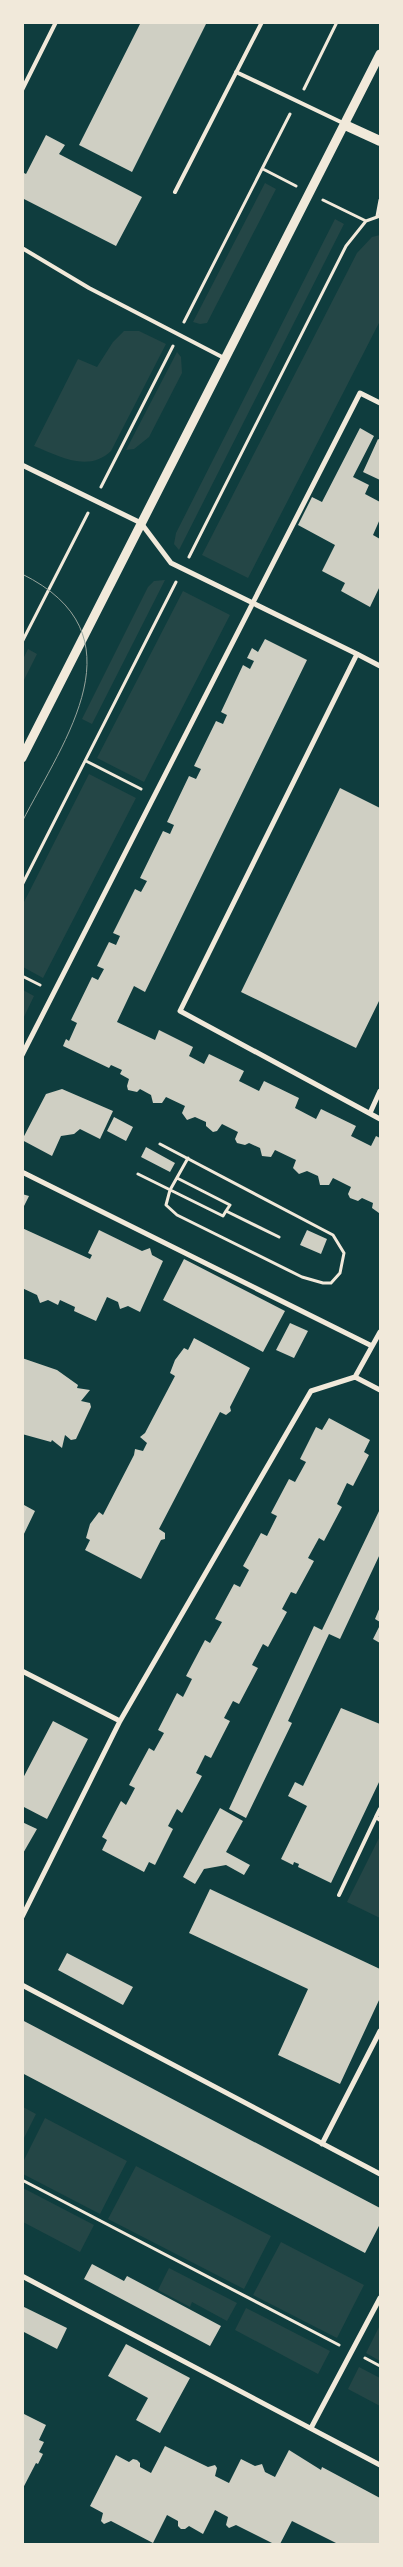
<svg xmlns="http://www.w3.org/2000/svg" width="403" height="2567" font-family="Helvetica,sans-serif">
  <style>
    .green { fill: #244646 }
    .building { fill: #cfcfc3 }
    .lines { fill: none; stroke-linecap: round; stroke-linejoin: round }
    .path { stroke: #f1e9da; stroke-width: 3 }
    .service { stroke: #f1e9da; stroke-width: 4 }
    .minor { stroke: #f1e9da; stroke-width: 5 }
    .tertiary { stroke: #f1e9da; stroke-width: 9 }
    .secondary { stroke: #f1e9da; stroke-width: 10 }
    .tram { stroke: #97a49c; stroke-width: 1 }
  </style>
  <rect width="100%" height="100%" fill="#0f3d3e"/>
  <path class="green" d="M265 183 276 189 207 323 200 324 193 322Z
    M335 219 344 224 179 550 174 544 176 533Z
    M380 235V321L248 578 202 555 357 253 372 237Z
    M124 331H139L166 344 111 451C88 473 59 456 34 446L78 359 97 367 113 342Z
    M177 352 181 357 182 373 149 437 134 449 126 450Z
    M165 580 92 724 82 719 148 587 154 581Z
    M183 591 230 615 144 782 97 758Z
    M28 649 37 654 23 682V659Z
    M89 774 136 798 43 978 23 967V904Z
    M23 990 34 996 23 1019Z
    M380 1836V1918L347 1902Z
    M23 2107 36 2114 23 2140Z
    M45 2118 127 2161 100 2214 23 2174V2162Z
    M136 2166 271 2236 244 2289 108 2219Z
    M23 2188 94 2225 80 2252 23 2222Z
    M281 2242 364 2285 337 2338 253 2295Z
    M169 2268 237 2303 227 2321 192 2302 190 2307 158 2290Z
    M246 2308 330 2351 318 2374 235 2330Z
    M380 2325V2361L366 2353Z
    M359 2367 380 2378V2406L348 2389Z"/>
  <path class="building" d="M141 22H207L132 172 79 145Z
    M46 135 65 145 59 154 142 197 116 246 22 198V172L26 174Z
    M360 428 374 436 353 477 369 485 365 494 380 502V519L373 535 380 539V586L370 607 341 591 345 583 322 571 335 545 298 525 312 497 322 502Z
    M378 439 380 440V480L363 472Z
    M265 639 307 660 145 992 134 986 117 1022 155 1040 159 1030 193 1047 189 1056 204 1064 209 1054 244 1071 239 1081 259 1091 264 1081 299 1098 295 1108 316 1119 321 1109 356 1126 351 1136 371 1146 376 1136 380 1138 379 1213 372 1208 373 1203 362 1198 358 1201 350 1198 348 1194 351 1187 333 1178 329 1185H320L318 1176 307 1171 299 1174 293 1168 296 1160 275 1150 271 1157 262 1156 260 1148 249 1143 245 1145 237 1143 235 1139 238 1132 222 1124 217 1131 213 1132 206 1126V1122L195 1117 187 1120 182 1113 185 1106 166 1097 162 1103H153L151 1095 140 1089 137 1092 128 1090 127 1086 129 1079 120 1074 122 1070 111 1065 109 1068 63 1046 66 1039 69 1041 77 1023 71 1020 92 977 98 980 104 969 97 966 109 942 116 945 120 936 113 933 135 889 141 892 147 881 140 878 163 831 170 834 174 825 167 822 189 776 196 779 201 769 194 766 216 721 223 724 227 715 221 712 243 665 250 669 254 661 247 658 252 648 258 652Z
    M340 788 380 808V999L356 1048 241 992Z
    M62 1089 113 1111 100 1139 80 1129 74 1134 61 1136 52 1156 22 1140 46 1094Z
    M114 1117 133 1127 126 1141 107 1131Z
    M146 1147 175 1163 170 1172 141 1157Z
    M22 1194 29 1196 22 1210Z
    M22 1228 90 1259 92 1255 88 1253 99 1230 142 1251 150 1248 152 1255 163 1261 140 1312 128 1306 120 1309 118 1302 107 1297 96 1321 74 1311 75 1307 60 1300 58 1305 48 1300 40 1303 37 1295 22 1288Z
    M307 1230 327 1239 321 1254 300 1245Z
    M184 1259 285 1311 263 1352 163 1300Z
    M290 1323 308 1331 294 1358 276 1350Z
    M194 1338 250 1368 230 1407 231 1411 226 1415 220 1412 159 1529 165 1533V1539L161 1540 141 1579 85 1550 90 1540 86 1538 90 1524 99 1512 103 1515 134 1455 135 1449 143 1451 147 1443 140 1437 145 1433 175 1376 170 1373 175 1360 184 1348 188 1350Z
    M22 1358 57 1370 78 1385 77 1388 90 1390 81 1401 90 1403 91 1407 76 1439 71 1440 65 1435 62 1448 52 1440 51 1442 22 1434Z
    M329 1418 370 1440 364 1452 369 1455 353 1486 347 1483 337 1504 342 1507 324 1541 319 1538 308 1558 314 1561 296 1594 291 1592 282 1609 287 1612 268 1647 263 1644 252 1665 258 1668 239 1704 233 1701 224 1718 230 1721 211 1758 205 1755 196 1773 202 1776 182 1813 177 1809 168 1826 173 1829 155 1865 149 1862 144 1872 102 1850 107 1840 102 1837 121 1801 126 1805 135 1788 129 1785 149 1748 154 1751 164 1733 158 1730 177 1693 183 1697 192 1679 186 1676 205 1640 210 1643 222 1622 215 1619 234 1584 240 1587 249 1570 243 1566 261 1533 267 1536 277 1516 271 1513 289 1479 295 1482 306 1462 300 1459 316 1427 322 1430Z
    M22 1499 24 1505 35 1511 22 1538Z
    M380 1509V1554L340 1639 329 1634 288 1721 292 1723 246 1818 229 1809 314 1626 322 1630Z
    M380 1607V1622L375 1619Z
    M380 1625V1643L373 1639Z
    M341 1708 380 1724V1780L331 1883 298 1867 299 1864 294 1862 293 1865 281 1859 307 1806 288 1796 295 1782 303 1786Z
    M53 1721 88 1739 47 1819 22 1806V1780Z
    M220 1808 243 1821 226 1852 250 1865 244 1875 226 1865 204 1869 195 1884 183 1877Z
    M22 1822 37 1829 22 1855Z
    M210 1889 380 1969V1998L340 2084 278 2055 308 1989 189 1933Z
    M67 1953 133 1987 123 2005 58 1970Z
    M22 2020 380 2208V2224L365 2253 22 2073Z
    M92 2264 124 2281 127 2276 221 2326 210 2346 84 2279Z
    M22 2306 67 2328 57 2349 22 2331Z
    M126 2344 190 2378 160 2433 136 2420 148 2398 108 2376Z
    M22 2413 46 2425 39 2440 44 2442 39 2452 43 2454 38 2464 36 2463 22 2490Z
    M165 2446 208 2467 215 2465 217 2468 215 2476 229 2483 241 2459 255 2466 262 2464 265 2472 275 2477 289 2450 321 2470 322 2467 380 2498V2544H338L292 2521 280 2544H274L236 2525 229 2528 226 2525 228 2517 215 2510 203 2534 189 2526 185 2529H181L178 2526V2521L167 2515 153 2543 111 2521 104 2524 101 2521 103 2513 90 2506 116 2455 129 2462 133 2459 137 2460 140 2463V2467L151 2473Z"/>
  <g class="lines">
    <path class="path" d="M304 89 337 22
      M263 169 296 186
      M323 200 366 221
      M377 216 380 200
      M184 322 290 114
      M101 487 173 346
      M189 557 346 246 366 221 380 216
      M22 642 88 513
      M86 761 141 789
      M22 885 176 582
      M22 976 40 985
      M160 1144 333 1235 344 1253 340 1273 331 1283H323L302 1277 177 1215 166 1205 170 1190 188 1158
      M138 1174 223 1216 226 1211
      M177 1178 230 1205 226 1211 279 1237
      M22 2180 339 2345
      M365 2358 380 2366"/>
    <path class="service" d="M236 72 345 124
      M22 90 56 22
      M175 192 262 22
      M22 248 89 288 224 358
      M380 1809 376 1817 380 1820
      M339 1895 376 1817"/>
    <path class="minor" d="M22 465 141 523 171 563 357 654 180 1011 380 1119
      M357 654 380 666
      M22 1055 360 393 380 403
      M370 1113 380 1091
      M22 1172 372 1346
      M355 1377 380 1332
      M22 1671 120 1721
      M22 1917 120 1721 311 1391 355 1377 380 1390
      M22 1985 380 2174
      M322 2144 380 2031
      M22 2276 380 2465
      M311 2428 380 2298"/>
    <path class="tertiary" d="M22 758 380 54"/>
    <path class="secondary" d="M345 125 380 141"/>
    <path class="tram" d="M22 574C144 634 65 738 22 822"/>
  </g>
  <rect width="403" height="2567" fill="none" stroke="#f1e9da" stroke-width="48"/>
</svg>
